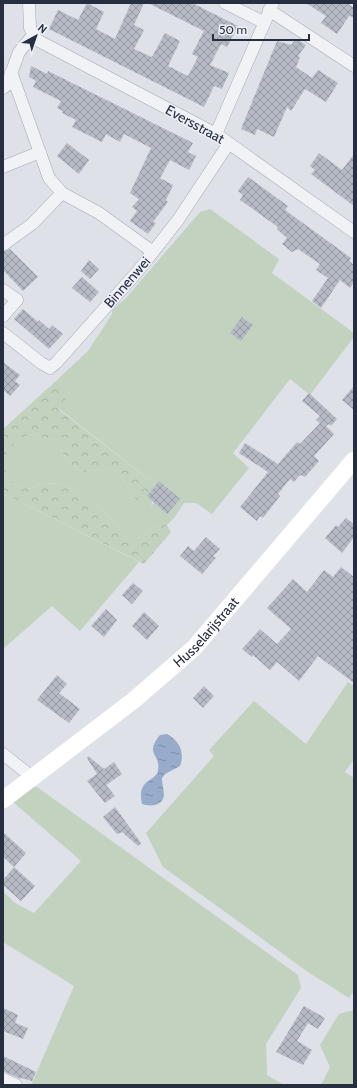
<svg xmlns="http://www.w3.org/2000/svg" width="357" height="1088" font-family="Cabin,sans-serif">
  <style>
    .grass { fill: #c2d2bf }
    .forest { fill: url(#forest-crowns) }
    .water { fill: url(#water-ripples) }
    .building { fill: url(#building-cross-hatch) }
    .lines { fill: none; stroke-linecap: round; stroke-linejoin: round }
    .street-casing { stroke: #a3a8b2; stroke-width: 13 }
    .street { stroke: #f1f2f6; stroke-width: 12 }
    .secondary { stroke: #fff; stroke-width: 17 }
    .labels { text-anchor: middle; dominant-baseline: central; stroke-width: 3; stroke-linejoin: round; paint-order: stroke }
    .street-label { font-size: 14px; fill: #272e3f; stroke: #edf0f6 }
  </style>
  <defs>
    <pattern id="forest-crowns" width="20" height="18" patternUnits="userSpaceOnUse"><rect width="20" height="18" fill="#c2d2bf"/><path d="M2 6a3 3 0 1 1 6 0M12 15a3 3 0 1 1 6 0" fill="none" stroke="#a7b5a5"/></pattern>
    <pattern id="water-ripples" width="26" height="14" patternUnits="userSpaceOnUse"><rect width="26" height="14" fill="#97acca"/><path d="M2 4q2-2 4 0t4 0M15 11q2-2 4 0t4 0" fill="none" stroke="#7b8ca5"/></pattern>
    <pattern id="building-cross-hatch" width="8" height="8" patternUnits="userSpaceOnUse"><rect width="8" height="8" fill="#b5bac5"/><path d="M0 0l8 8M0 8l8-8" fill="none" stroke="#9398a1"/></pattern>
  </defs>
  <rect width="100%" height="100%" fill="#dee1e8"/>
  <path class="grass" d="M210 209 279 259 272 273 354 333V337L310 395 290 379 233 453 249 468 212 514 196 503H184L175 517 167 525 165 523C149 526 147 537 133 538L83 494 61 484 43 483 30 489 14 484 6 474V455L18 439 34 434 54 440 70 464 84 472 109 468 119 473 136 500 151 507 161 489 58 408 70 394 58 379 88 351 112 314V310L125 299 200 212Z
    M3 493 139 562 80 631 52 606 3 649Z
    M348 682 354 686V759L345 772 354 778V991L349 998 308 972 163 867 146 833 214 756 209 750 254 701 306 744Z
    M32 786 37 787 298 975 301 988 266 1044 267 1075 284 1085H36L32 1083 74 986 3 942V891L15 903 34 913 81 861 13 802Z
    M354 1010V1085H321L330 1067 320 1045 339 1014Z"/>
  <path class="forest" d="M58 379 70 394 58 409 161 489 152 502 151 508 136 500 119 473 109 468 84 472 70 464 54 440 34 434 18 439 6 455V474L14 484 30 489 43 483 61 484 83 494 133 538C147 537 149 526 165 523L171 532 144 564 3 493V429Z"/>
  <path class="water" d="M167 734C180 741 185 753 180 766L165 774 162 778C162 784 164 791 164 795 163 806 150 807 142 804 136 778 157 782 158 770 161 754 144 755 160 735Z"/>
  <path class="building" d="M87 3 104 12 96 29 115 39 131 3H144L134 25 144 30 134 49 152 57 165 33 180 41 168 66 188 76 198 57 192 54 204 31 148 3H192L238 26 227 47 221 44 210 65 229 73 222 89 214 86 204 107 49 29 58 10 78 20Z
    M306 3H347L354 8V17L349 16 337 34 321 23 326 16Z
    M296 39 306 45 298 56 300 57 296 67 312 78 318 70 338 83 326 102 305 89 291 111 287 107 274 137 257 129 255 135 241 129 277 41 291 45Z
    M31 66 47 74 48 71 193 143 188 152 196 156 189 170 170 160 160 178 173 185 166 200 168 202 153 222 156 223 148 234 130 221 137 211 132 207 139 199 130 193 151 148 124 134 120 142 106 134 102 142 72 127 76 120 62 113 63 111 57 108 61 101 33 87 36 81 29 77Z
    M67 143 89 160 79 174 57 156Z
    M319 153 342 170 354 154V206L311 174 315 170 310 166Z
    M248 177 288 206 285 210 351 258 349 261 354 265V282L350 288 340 280 321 308 312 301 328 278 316 270 320 264 298 249 292 252 282 244 287 238 277 229 278 227 240 200 243 195 238 191Z
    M10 249 38 277 23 291 3 270V252Z
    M89 260 99 269 90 279 81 271Z
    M82 277 99 292 90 302 72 288Z
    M23 309 38 322 39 320 49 329 52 325 63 334 49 349 14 319Z
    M242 317 253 325 241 341 230 333Z
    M3 362 20 375 15 381 20 385 10 396 3 390Z
    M354 386V410L342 400Z
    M309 393 337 419 331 426 329 424 326 426 334 434 314 456 319 461 305 477 300 475 294 482 290 479 278 494 280 496 263 518 260 516 257 521 240 507 268 472 239 453 245 443 278 464 297 442 300 444 320 423 316 420 320 416 302 401Z
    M159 481 180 499 167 514 147 496Z
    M346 518 354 524V537L342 553 325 538 336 525 338 527Z
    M206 537 220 549 213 556 216 558 202 574 180 556 188 546 194 551Z
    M341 567 354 577V683L318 656 299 681 277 662 270 670 253 655 252 657 242 649 260 629 277 644 291 629 267 608 293 579 307 592 324 570 333 577Z
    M133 583 143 591 132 604 122 595Z
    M106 609 117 620 104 637 91 626Z
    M144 612 159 626 147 640 132 626Z
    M57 675 67 684 59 693 80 709 69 723 37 700Z
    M204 686 214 696 203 708 193 698Z
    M88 756 104 769 114 762 122 774 106 785 115 796 105 803 87 781 97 774 87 758Z
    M115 807 141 843 138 846 122 832 117 834 103 817Z
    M3 832 26 853 14 867 3 857Z
    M14 867 35 886 21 901 3 885V880Z
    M304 1006 325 1018 318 1029 308 1023 297 1041 312 1050 303 1065 276 1052Z
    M3 1008 18 1015 15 1023 28 1028 23 1039 3 1031Z
    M3 1056 36 1072 32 1081 21 1078V1079L3 1071Z"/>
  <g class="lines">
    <defs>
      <path id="street" d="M29 3 30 28 37 40 216 134 354 232
        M225 3 263 22
        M269 10 354 66
        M11 72 49 178 62 193 99 213 153 252
        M3 88 7 85 19 52 34 34
        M216 134 273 3
        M3 167 40 152
        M3 245 32 224 62 193
        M3 290 17 300 3 316
        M3 333 41 363 50 368 56 363 138 271 178 220 229 143
        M3 754 32 777
        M3 1079 16 1085"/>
    </defs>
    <use href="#street" class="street-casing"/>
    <use href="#street" class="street"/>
    <path class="secondary" id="s1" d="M3 800 134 700 194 648 354 460"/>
  </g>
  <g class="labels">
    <g class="street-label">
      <text transform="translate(195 124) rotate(29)">Eversstraat</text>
      <text transform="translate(127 282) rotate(-49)">Binnenwei</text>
      <text stroke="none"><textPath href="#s1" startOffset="264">Husselarijstraat</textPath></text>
    </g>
  </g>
  <rect width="357" height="1088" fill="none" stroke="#272e3f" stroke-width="8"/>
  <g transform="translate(36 36) rotate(40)" stroke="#edf0f6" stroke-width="3" paint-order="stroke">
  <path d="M0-3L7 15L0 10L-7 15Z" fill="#272e3f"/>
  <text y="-6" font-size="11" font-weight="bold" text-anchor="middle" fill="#272e3f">N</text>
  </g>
  <path d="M213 34v6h96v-6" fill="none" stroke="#272e3f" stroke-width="2"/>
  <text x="219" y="34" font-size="12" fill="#272e3f" stroke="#edf0f6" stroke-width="3" paint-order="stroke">50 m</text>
</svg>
